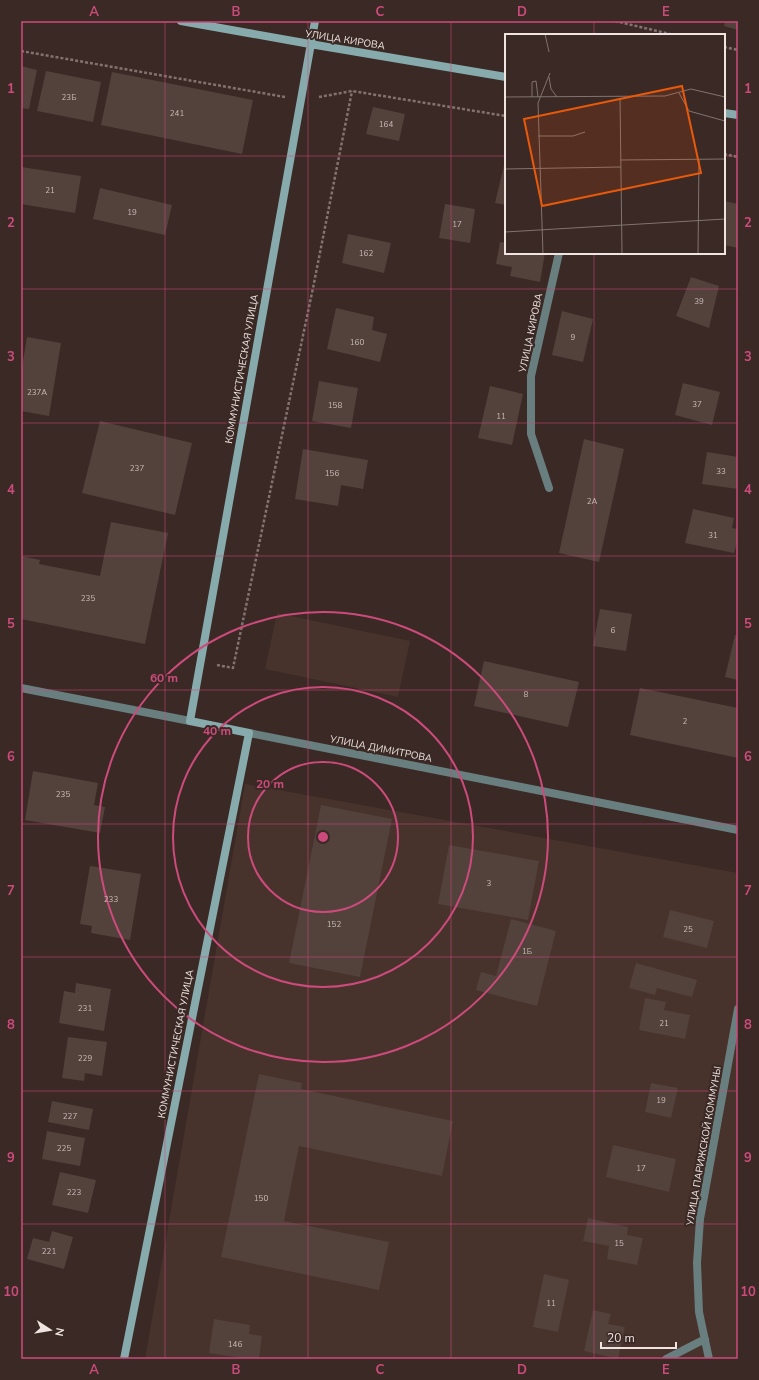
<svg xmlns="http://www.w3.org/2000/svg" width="759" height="1380" font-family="'Nunito Sans',sans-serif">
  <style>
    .built { fill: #48322c }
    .building { fill: #53413c }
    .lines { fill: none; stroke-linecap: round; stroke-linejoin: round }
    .path { stroke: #82736f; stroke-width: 2.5; stroke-dasharray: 3 2; stroke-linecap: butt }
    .street { stroke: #687e7f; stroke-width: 8 }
    .secondary { stroke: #87abad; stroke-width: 8 }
    .grid { fill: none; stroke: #cd4b7c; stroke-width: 1; stroke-opacity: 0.55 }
    .ring { fill: none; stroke: #cd4b7c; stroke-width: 2 }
    .labels { text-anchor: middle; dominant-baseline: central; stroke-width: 4; stroke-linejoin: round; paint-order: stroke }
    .number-label { font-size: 8px; fill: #c8bbb7 }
    .street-label { font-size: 10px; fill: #efe4e0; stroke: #3a2925 }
    .inset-road { fill: none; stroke: #827470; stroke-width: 1 }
    .view { fill: #e8590c; fill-opacity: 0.15; stroke: #e8590c; stroke-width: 2 }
    .inset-edge { fill: none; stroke: #efe4e0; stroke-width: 2 }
    .centre { fill: #cd4b7c; stroke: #3a2925; stroke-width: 2 }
    .ring-label { font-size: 12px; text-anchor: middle; font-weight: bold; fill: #cd4b7c; stroke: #3a2925; stroke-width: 4; stroke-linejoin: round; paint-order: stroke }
    .neatline { fill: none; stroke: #cd4b7c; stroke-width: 1.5 }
    .grid-label { font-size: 13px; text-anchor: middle; font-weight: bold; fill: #cd4b7c }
  </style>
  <rect width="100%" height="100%" fill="#3a2925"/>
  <path class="built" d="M277 613 410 641 398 697 265 669Z
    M245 784 738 873V1359H145Z"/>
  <path class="building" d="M725 21H738V30L724 26Z
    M21 66 37 70 29 109 21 108Z
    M46 71 101 82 93 122 37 111Z
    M112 72 253 100 242 154 101 125Z
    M373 107 405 114 399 141 366 134Z
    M505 161H506V205L495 203Z
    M21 167 81 176 75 213 21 204Z
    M100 188 172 205 165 235 93 219Z
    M724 201 738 204V248L724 245Z
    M445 204 475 209 470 243 439 238Z
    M348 234 391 243 384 273 342 263Z
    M500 242 506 243V253H545L540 282 510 276 512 267 496 264Z
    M691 277 719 286 709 328 676 316Z
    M336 308 374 317 372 330 387 334 380 362 327 349Z
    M562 311 593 319 583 362 552 355Z
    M27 337 61 343 49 416 21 411V373Z
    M319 381 358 388 351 428 312 421Z
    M683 383 720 392 712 425 675 415Z
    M490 386 523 394 512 445 478 438Z
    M100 421 192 443 175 515 82 493Z
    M584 439 624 449 599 562 559 553Z
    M303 449 368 460 363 489 341 485 338 506 295 499Z
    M707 452 738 457V489L702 484Z
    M693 509 734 518 732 528 738 529V540L734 553 685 543Z
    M111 522 168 533 145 644 21 619V556L40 560 39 564 100 576Z
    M600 609 632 614 626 651 593 646Z
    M735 635 738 636V680L725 677Z
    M484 661 579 682 568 727 474 706Z
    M640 688 738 708V758L630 735Z
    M33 771 98 783 94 805 105 807 100 833 25 820Z
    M321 805 392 819 360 977 289 963Z
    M449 845 539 861 528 920 438 904Z
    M90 866 141 874 130 940 91 933 92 926 80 924Z
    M670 910 714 921 707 948 663 937Z
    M511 919 556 931 537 1006 476 990 481 972 496 976Z
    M636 963 697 980 692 997 657 988 655 995 629 988Z
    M76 983 111 989 104 1031 59 1023 64 991 75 993Z
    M645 998 666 1002 664 1010 690 1015 685 1039 639 1030Z
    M68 1037 107 1042 102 1076 85 1073 84 1081 62 1078Z
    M259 1074 302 1083 301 1089 453 1121 442 1176 299 1146 284 1221 389 1242 379 1290 221 1257Z
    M651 1083 678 1088 671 1118 645 1112Z
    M52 1101 93 1109 89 1130 48 1122Z
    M47 1131 85 1138 80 1166 42 1159Z
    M613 1145 676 1159 669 1192 606 1177Z
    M60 1172 96 1180 88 1213 52 1205Z
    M588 1218 628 1227 627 1235 643 1238 637 1265 607 1259 609 1246 583 1241Z
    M52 1231 73 1237 64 1269 27 1259 33 1238 49 1242Z
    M544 1274 569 1280 558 1332 533 1327Z
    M593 1310 611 1314 608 1324 625 1327 618 1359 584 1351Z
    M214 1319 250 1325 249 1334 262 1336 259 1359H248L209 1353Z"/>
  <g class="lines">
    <path class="path" d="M615 21 674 35
      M724 47 738 50
      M21 51 285 97
      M319 97 352 91 506 116
      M724 154 738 157
      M217 665 233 668 313 288 352 91"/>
    <path class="street" d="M549 488 531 434V376L559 253
      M21 688 190 721
      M249 733 738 830
      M666 1359 705 1339
      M709 1359 699 1312 697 1263 700 1219 738 1009"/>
    <path class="secondary" d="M181 21 310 44 506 77
      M724 113 738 115
      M124 1359 249 733 190 721 315 21"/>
  </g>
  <path class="grid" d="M165 21V1359M308 21V1359M451 21V1359M594 21V35M21 156H506M724 156H738M594 253V1359M21 289H738M21 423H738M21 556H738M21 690H738M21 824H738M21 957H738M21 1091H738M21 1224H738"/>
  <g class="ring">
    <circle cx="323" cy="837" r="75"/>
    <circle cx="323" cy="837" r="150"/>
    <circle cx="323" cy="837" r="225"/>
  </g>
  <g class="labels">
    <g class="number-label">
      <text x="69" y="97">23Б</text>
      <text x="177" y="113">241</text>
      <text x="386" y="124">164</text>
      <text x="50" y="190">21</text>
      <text x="132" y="212">19</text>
      <text x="457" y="224">17</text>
      <text x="366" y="253">162</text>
      <text x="699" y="301">39</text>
      <text x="573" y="337">9</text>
      <text x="357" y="342">160</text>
      <text x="37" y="392">237А</text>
      <text x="697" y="404">37</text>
      <text x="335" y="405">158</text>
      <text x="501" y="416">11</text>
      <text x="137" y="468">237</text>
      <text x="721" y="471">33</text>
      <text x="332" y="473">156</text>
      <text x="592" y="501">2А</text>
      <text x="713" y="535">31</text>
      <text x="88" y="598">235</text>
      <text x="613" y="630">6</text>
      <text x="526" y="694">8</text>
      <text x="685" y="721">2</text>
      <text x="63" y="794">235</text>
      <text x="489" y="883">3</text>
      <text x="111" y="899">233</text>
      <text x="334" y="924">152</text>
      <text x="688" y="929">25</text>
      <text x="527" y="951">1Б</text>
      <text x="85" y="1008">231</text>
      <text x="664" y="1023">21</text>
      <text x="85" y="1058">229</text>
      <text x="661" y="1100">19</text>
      <text x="70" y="1116">227</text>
      <text x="64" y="1148">225</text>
      <text x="641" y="1168">17</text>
      <text x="74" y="1192">223</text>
      <text x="261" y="1198">150</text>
      <text x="619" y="1243">15</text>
      <text x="49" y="1251">221</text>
      <text x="551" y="1303">11</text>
      <text x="235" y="1344">146</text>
    </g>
    <g class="street-label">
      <text transform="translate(345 40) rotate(9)">УЛИЦА КИРОВА</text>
      <text transform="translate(531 333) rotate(-78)">УЛИЦА КИРОВА</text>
      <text transform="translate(242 369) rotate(-80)">КОММУНИСТИЧЕСКАЯ УЛИЦА</text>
      <text transform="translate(381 749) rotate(11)">УЛИЦА ДИМИТРОВА</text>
      <text transform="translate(176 1044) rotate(-79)">КОММУНИСТИЧЕСКАЯ УЛИЦА</text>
      <text transform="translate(704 1146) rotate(-80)">УЛИЦА ПАРИЖСКОЙ КОММУНЫ</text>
    </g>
  </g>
  <g transform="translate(505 34)">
    <rect width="220" height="220" fill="#3a2925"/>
    <path class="inset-road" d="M40 0 44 18M44 43 46 55 52 63M174 59 184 77 220 87M0 63 160 62 186 55 220 63M27 63V48L31 47 33 63M115 64 117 220M33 102H68L80 98M115 126 220 125M0 135 116 133M0 198 220 185M38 220 33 69 45 39M193 220 194 125"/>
    <path class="view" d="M177 52 196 139 37 172 19 85Z"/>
    <rect width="220" height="220" class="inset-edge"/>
  </g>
  <circle cx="323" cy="837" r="6" class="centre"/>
  <g class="ring-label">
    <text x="164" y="682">60 m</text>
    <text x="217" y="735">40 m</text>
    <text x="270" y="788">20 m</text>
  </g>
  <rect width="759" height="1380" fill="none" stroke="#3a2925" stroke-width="44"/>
  <g transform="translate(50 1330) rotate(102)" stroke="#3a2925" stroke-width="3" paint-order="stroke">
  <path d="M0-3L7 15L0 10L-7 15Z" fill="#efe4e0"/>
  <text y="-6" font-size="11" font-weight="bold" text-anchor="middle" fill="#efe4e0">N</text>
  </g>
  <path d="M601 1342v6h75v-6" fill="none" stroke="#efe4e0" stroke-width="2"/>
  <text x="607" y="1342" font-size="12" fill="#efe4e0" stroke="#3a2925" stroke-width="3" paint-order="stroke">20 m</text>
  <rect x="22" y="22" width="715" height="1336" class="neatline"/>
  <g class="grid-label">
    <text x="94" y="16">A</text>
    <text x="236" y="16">B</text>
    <text x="380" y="16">C</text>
    <text x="522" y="16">D</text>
    <text x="666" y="16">E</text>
    <text x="11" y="93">1</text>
    <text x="748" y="93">1</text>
    <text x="11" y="227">2</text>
    <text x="748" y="227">2</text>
    <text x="11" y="361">3</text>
    <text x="748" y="361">3</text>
    <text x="11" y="494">4</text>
    <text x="748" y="494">4</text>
    <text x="11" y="628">5</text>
    <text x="748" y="628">5</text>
    <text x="11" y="761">6</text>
    <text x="748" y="761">6</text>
    <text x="11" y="895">7</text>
    <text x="748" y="895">7</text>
    <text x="11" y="1029">8</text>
    <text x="748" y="1029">8</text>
    <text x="11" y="1162">9</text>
    <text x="748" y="1162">9</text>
    <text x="11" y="1296">10</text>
    <text x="748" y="1296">10</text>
    <text x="94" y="1374">A</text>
    <text x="236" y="1374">B</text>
    <text x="380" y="1374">C</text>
    <text x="522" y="1374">D</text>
    <text x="666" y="1374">E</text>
  </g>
</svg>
